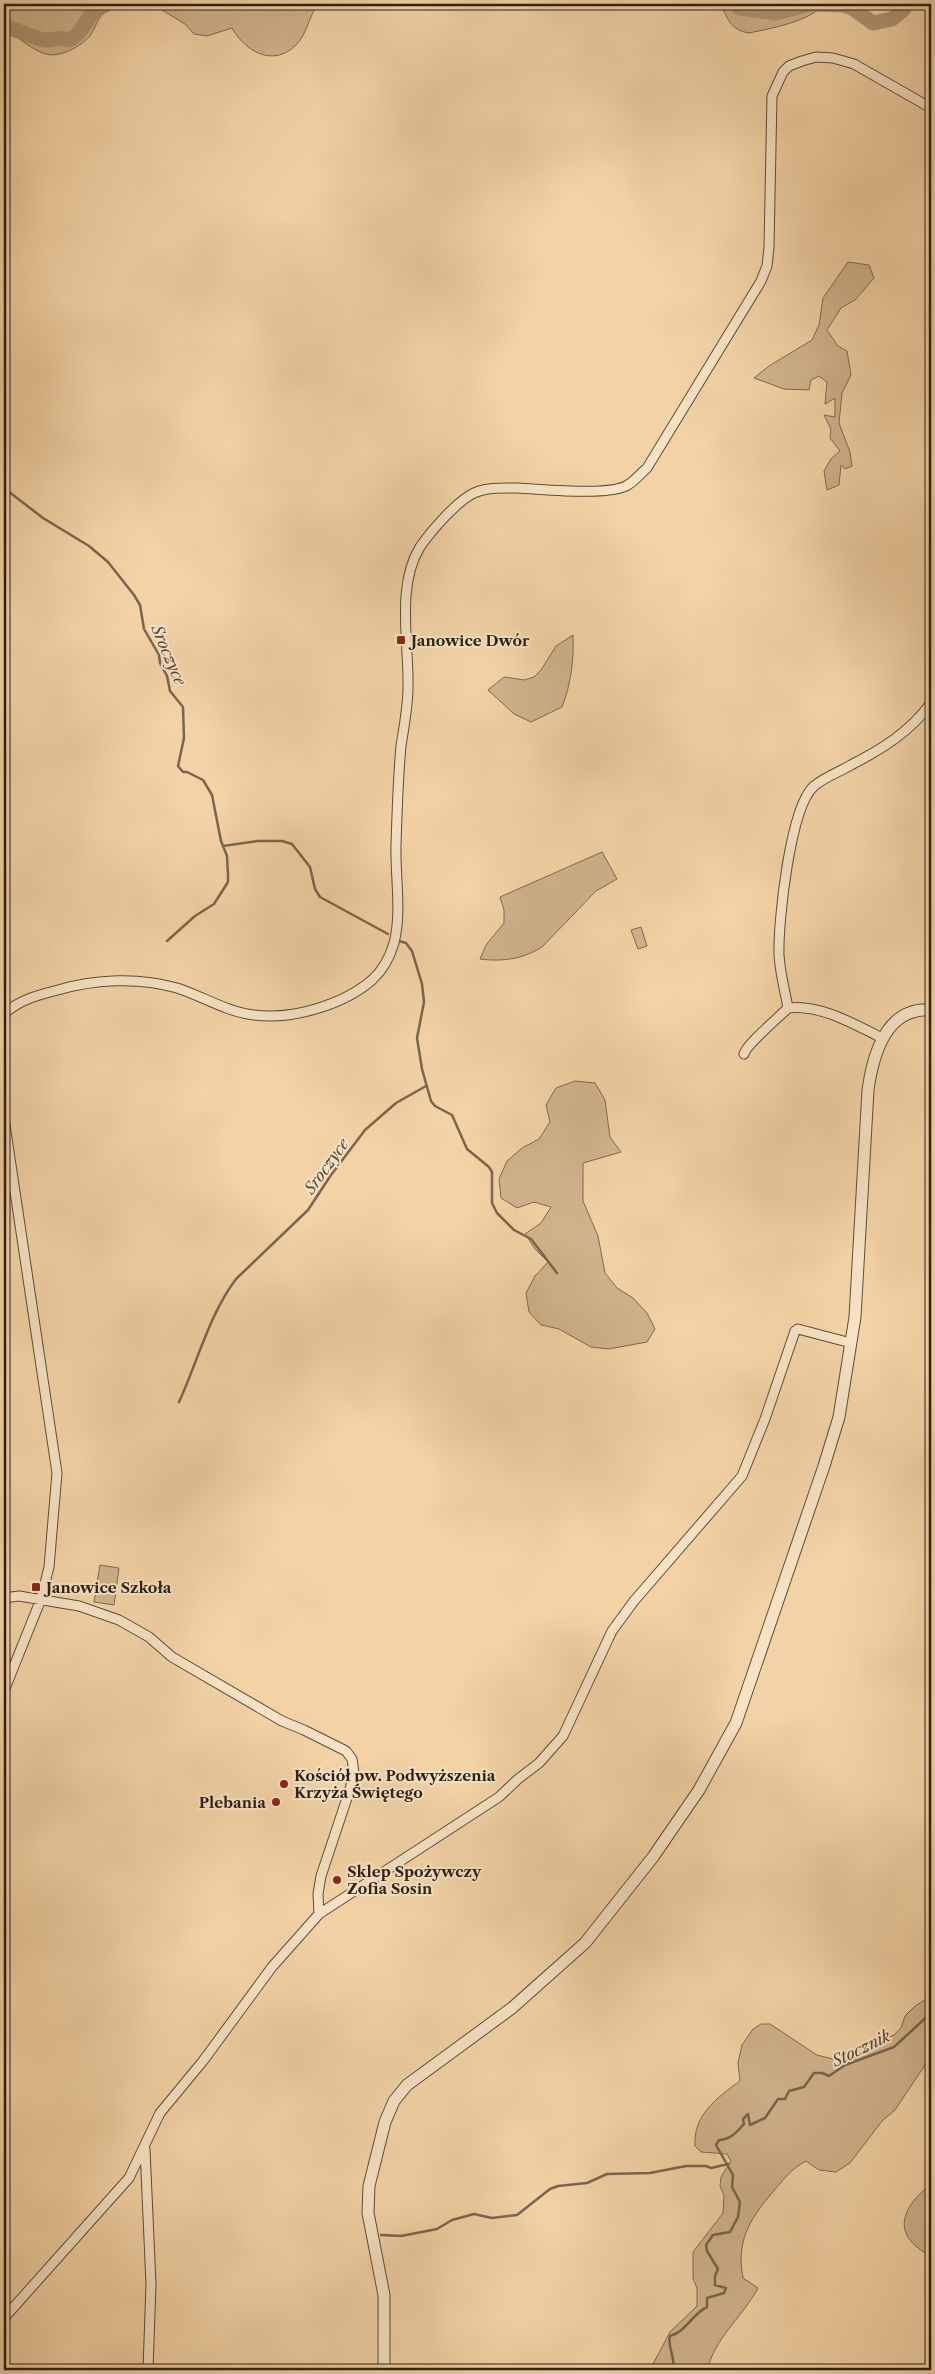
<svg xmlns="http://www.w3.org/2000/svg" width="935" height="2374" font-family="'Libre Caslon Text',serif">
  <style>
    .green { fill: #d1b48d; stroke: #7e6a50 }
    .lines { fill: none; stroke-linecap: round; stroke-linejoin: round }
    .stream { stroke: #7a664e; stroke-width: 2.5 }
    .river { stroke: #af9674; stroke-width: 15 }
    .minor-casing { stroke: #5d4c38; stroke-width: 11 }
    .tertiary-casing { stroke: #5d4c38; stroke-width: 13 }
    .minor { stroke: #f7e2c5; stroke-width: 9 }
    .tertiary { stroke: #f7e2c5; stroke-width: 11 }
    .poi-dot { fill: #8f2418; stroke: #f7e2c5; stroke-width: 2 }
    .labels { text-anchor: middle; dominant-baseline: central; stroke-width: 4; stroke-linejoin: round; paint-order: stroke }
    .poi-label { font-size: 15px; font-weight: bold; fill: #2b1f14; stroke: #f7e2c5; text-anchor: start }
    .water-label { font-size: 16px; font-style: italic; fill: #594936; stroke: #f7e2c5 }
  </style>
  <rect width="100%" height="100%" fill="#f3d3a6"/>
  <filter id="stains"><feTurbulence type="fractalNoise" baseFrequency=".004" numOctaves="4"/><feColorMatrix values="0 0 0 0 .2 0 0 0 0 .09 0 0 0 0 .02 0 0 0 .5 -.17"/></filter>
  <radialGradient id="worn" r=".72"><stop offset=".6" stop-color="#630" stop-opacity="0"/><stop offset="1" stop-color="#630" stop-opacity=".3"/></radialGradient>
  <path class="green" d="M4 4H31L45 7 60 4H128C121 7 109 9 103 14 96 21 95 30 89 37 81 46 64 55 51 55 35 54 19 36 4 30Z
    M152 4H318C309 16 307 34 296 45 273 68 245 51 232 28L207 36 194 34 185 24Z
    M721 4H823C813 21 768 29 749 33 732 31 727 19 721 4Z
    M848 262 869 265 874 278 855 300 841 308 827 330 838 346 847 351 851 375 842 393 839 423 850 452 852 466 845 469 841 465 839 485 827 490 824 471 831 459 840 451 830 438 831 429 824 415 835 417V398L825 404 827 382 819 376 811 380 809 390 784 389 754 378 769 366 812 340 819 325 823 298Z
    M573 635C574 660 571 684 562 707L531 722 514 714 488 690 504 677 524 680 534 677 541 670 556 646Z
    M602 852 617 879 596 891 542 947C523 959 502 962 480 959L486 945 504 923V910L500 897Z
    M641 927 647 946 638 949 631 930Z
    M575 1081 595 1083 605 1100 610 1137 621 1152 583 1163V1201L598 1236 605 1273 617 1288 633 1298 647 1313 655 1329 647 1342 609 1349 591 1347 559 1329 541 1325 529 1312 526 1293 535 1276 548 1262 535 1249 525 1234 541 1223 551 1207 534 1202 517 1208 501 1198 499 1179 507 1161 522 1148 539 1139 550 1122 546 1105 556 1088Z
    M100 1565 119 1568 114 1605 94 1602Z
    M931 1996V2056L895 2110 882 2121 850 2163 836 2172 819 2170 806 2161C791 2169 783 2180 772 2193 749 2220 736 2242 743 2278L758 2288C744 2315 712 2341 708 2370H652V2366L670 2332 697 2306V2288L693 2279V2252L723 2213 724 2195 720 2186 721 2177 731 2161 727 2154 701 2152 695 2146C693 2115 717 2098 740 2081L738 2063 742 2045 753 2029 761 2024H770L817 2055 837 2060 846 2059 859 2045 878 2042 894 2035 901 2028 905 2016 915 2006Z
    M931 2184V2256C890 2235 901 2208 931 2184Z"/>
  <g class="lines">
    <path class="stream" d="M4 488 43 518 89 546 108 562 134 595 140 605 144 629 159 655 160 663 167 676 170 691 183 707 184 738 178 766 183 772H187L203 780 212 795 221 841 227 856 228 875V882L214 904 195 916 167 941
      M223 846 258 841H282L292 844 310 867 315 889 320 897 388 934
      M399 941 406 943 412 951 422 984 424 1002 417 1038 422 1069 431 1101 435 1106 452 1115 467 1149 489 1167 492 1172V1203L497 1213 514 1230 531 1239 557 1273
      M179 1402C197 1363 210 1313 236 1279L308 1210 331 1175 365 1130 396 1103 426 1086
      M381 2235 401 2236 437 2229 452 2220 474 2214 492 2218 517 2215 550 2189 558 2186 587 2183 607 2174 650 2173 686 2166H706L711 2168 728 2164
      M673 2370C676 2357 667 2348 670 2336 687 2331 692 2314 707 2307V2298L724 2293 726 2288 715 2285V2276L718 2269 707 2251 706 2245 713 2235 730 2232 738 2217 740 2202 732 2187 733 2175 716 2145 719 2140C731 2139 736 2133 744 2124L743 2119 748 2114 750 2125 765 2118 778 2099H785L789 2091 804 2087 814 2073H822L829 2076 845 2065 894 2047 931 2013"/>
    <path class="river" d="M737 4 739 8 776 13 811 4 843 5 852 8 873 23 892 19 904 9V4
      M4 25C6 27 42 40 45 40 57 41 54 36 69 40 85 33 87 12 103 4"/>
    <defs>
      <path id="minor" d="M788 1008C785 991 780 973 779 955 778 922 790 807 814 786 825 777 839 772 851 765 882 749 910 732 931 703
        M4 1014C19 1000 38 995 58 990 95 979 139 977 177 988 202 996 227 1012 254 1015 292 1020 343 1005 372 980 383 970 390 957 394 943 402 912 395 876 396 845 397 812 398 778 401 746 404 726 408 707 408 687 409 643 396 586 420 547 431 531 457 501 474 493 487 487 504 488 517 488 543 489 605 496 626 486 634 482 640 474 647 468L761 281 767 266 769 247 772 96 783 72 789 66 802 61 816 57 833 58 854 64 931 108
        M744 1054C746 1045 778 1018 788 1008 820 1004 854 1024 882 1038
        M4 1118 57 1473 49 1567 41 1599 4 1691
        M4 1598 19 1596 79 1606 119 1620 149 1637 172 1657 282 1721 304 1730 346 1751 352 1759 354 1773 350 1789 321 1876 318 1894 319 1914
        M145 2149 151 2284 148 2370
        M4 2318 129 2178 160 2113 203 2061 272 1967 319 1914 499 1797 518 1779 539 1763 563 1736 612 1631 634 1601 742 1476 765 1419 795 1331 798 1329 851 1343"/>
      <path id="tertiary" d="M384 2370V2295L368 2213 369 2186 385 2122 394 2101 407 2085 512 2008 585 1943 653 1857 699 1790 736 1723 824 1466 839 1417 855 1317 868 1090C873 1054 886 1007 931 1010"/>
    </defs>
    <use href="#minor" class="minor-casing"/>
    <use href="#tertiary" class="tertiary-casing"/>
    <use href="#minor" class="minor"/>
    <use href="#tertiary" class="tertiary"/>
  </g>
  <g class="poi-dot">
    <rect x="396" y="635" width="10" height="10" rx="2.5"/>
    <rect x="31" y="1582" width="10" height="10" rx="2.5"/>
    <circle cx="284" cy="1784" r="5"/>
    <circle cx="276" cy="1802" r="5"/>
    <circle cx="337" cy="1880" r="5"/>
  </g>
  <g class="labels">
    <g class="poi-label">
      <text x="411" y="640">Janowice Dwór</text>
      <text x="46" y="1587">Janowice Szkoła</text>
      <text x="294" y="1775">Kościół pw. Podwyższenia<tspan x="294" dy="17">Krzyża Świętego</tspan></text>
      <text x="266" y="1802" text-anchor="end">Plebania</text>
      <text x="347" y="1871">Sklep Spożywczy<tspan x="347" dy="17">Zofia Sosin</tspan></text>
    </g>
    <g class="water-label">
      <text transform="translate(169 655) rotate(67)">Sroczyce</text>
      <text transform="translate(326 1166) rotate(-54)">Sroczyce</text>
      <text transform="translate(861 2048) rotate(-26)">Stocznik</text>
    </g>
  </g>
  <rect width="935" height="2374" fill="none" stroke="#f3d3a6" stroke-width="20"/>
  <rect x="5" y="5" width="925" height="2364" fill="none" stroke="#2b1f14" stroke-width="2.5"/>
  <rect x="10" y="10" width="915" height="2354" fill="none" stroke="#2b1f14"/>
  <rect width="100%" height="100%" filter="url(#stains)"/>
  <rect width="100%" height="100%" fill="url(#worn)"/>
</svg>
